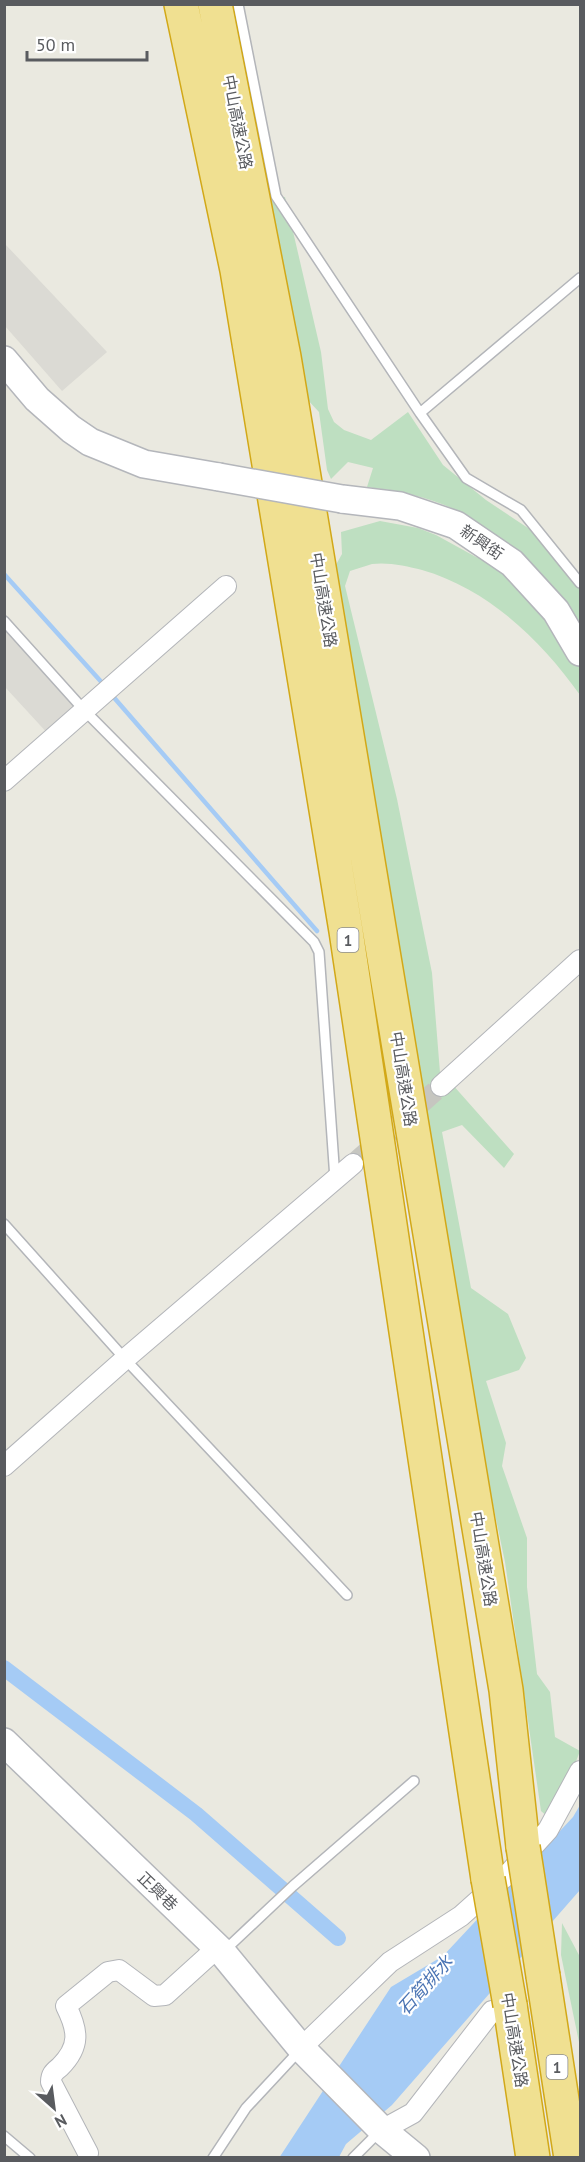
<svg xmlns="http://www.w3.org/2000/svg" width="585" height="2162" font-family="'PT Sans','Noto Sans TC',sans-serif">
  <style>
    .industrial { fill: #dbdad4 }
    .green { fill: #bedfc1 }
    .water { fill: #a5cbf5 }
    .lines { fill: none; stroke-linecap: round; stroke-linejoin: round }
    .stream { stroke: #a5cbf5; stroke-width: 4.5 }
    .canal { stroke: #a5cbf5; stroke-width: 16 }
    .street-tunnel { stroke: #c6c6c0; stroke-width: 20; stroke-dasharray: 20 10; stroke-linecap: butt }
    .lane-casing { stroke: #b3b5b9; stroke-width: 12 }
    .street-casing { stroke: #b3b5b9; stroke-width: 22 }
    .secondary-casing { stroke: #b4b6bb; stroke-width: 30 }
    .highway-casing { stroke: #d2a818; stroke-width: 36 }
    .lane { stroke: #fff; stroke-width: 9 }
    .street { stroke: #fff; stroke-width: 20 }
    .secondary { stroke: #fff; stroke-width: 27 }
    .highway { stroke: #f0e091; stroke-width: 33 }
    .secondary-bridge-casing { stroke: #b4b6bb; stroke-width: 30; stroke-linecap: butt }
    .highway-bridge-casing { stroke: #d2a818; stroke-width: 36; stroke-linecap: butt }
    .secondary-bridge { stroke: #fff; stroke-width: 27 }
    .highway-bridge { stroke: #f0e091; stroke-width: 33 }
    .labels { text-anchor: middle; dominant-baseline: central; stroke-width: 4.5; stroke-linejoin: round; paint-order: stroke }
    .shield { fill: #fff; stroke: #8b8c8f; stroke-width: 1.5 }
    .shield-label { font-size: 15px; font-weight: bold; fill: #595b5f }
    .street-label { font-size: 16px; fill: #595b5f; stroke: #fff }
    .water-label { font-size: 18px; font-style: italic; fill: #4c75b4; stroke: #fff }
  </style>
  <rect width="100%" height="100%" fill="#eae9e0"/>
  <path class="industrial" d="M5 244 107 352 62 391 5 326Z
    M4 622 81 707 50 736 5 687Z"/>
  <path class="green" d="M285 197 321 352 328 409 334 422 344 430 371 440 408 412 443 465 486 500 534 532 580 580V631C549 596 512 544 472 519 440 499 403 491 367 487L373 468 348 462 331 479 327 470 319 412 305 397 268 198Z
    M380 521 418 528 436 535 476 557 497 563 559 632 580 666V695C541 640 488 589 422 570 407 566 388 562 372 564 365 566 357 569 350 571L345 586 397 799 432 973 441 1085 452 1084 514 1154 504 1168 462 1125 442 1132 471 1288 508 1314 526 1358 519 1370 486 1381 506 1443 502 1466 527 1538V1587L537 1674 550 1692 555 1737 580 1751 558 1808 548 1817 541 1811 505 1562 484 1462 453 1270 426 1126 333 570 342 554 341 532Z
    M562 1923 580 1957V2047L561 1955Z"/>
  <path class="water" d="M580 1805V1890L392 2105 346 2144 339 2157 279 2158 391 1987 443 1956 573 1817Z"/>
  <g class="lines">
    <path class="stream" d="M4 574 105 686
      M110 693 317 931"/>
    <path class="canal" d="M4 1668 196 1814 338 1938"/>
    <path class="street-tunnel" d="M353 1164 441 1086"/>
    <defs>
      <path id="lane" d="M238 4 276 196 420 413 466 478 521 510 580 583
        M420 413 580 278
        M4 621 84 710 314 942 319 952 335 1179
        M4 1224 125 1359 347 1595
        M224 1951 293 1886 414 1781
        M4 2136 30 2158
        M213 2158 246 2108 300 2050
        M353 2158 379 2132"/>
      <path id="street" d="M4 781 226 586
        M441 1086 580 960
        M4 1466 125 1359 353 1164
        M301 2048 390 1962 461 1916 508 1874 548 1830 580 1771
        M382 2130 413 2113 492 2011
        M88 2153 51 2082C51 2074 54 2072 60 2067 81 2046 78 2030 66 2006L108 1972 119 1970 154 1996 165 1995 217 1948"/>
      <path id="secondary" d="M4 360 37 399 71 429 90 442 144 464 219 477
        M342 499 400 506 456 525 512 563 556 611 580 652
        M4 1742 222 1952 301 2048 382 2130 416 2158"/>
      <path id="highway" d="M181 4 237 270 346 931 488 1879
        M215 4 284 357 506 1690 523 1847
        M543 1976 571 2158
        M510 2005 533 2158"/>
    </defs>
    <use href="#lane" class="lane-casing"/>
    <use href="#street" class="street-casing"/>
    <use href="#secondary" class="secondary-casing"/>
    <use href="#highway" class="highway-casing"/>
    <use href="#lane" class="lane"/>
    <use href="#street" class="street"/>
    <use href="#secondary" class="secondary"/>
    <use href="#highway" class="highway"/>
    <defs>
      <path id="secondary-bridge" d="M219 477 342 499"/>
      <path id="highway-bridge" d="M523 1847 543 1976
        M488 1879 510 2005"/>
    </defs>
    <use href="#secondary-bridge" class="secondary-bridge-casing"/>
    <use href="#highway-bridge" class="highway-bridge-casing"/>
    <use href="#secondary-bridge" class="secondary-bridge"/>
    <use href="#highway-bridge" class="highway-bridge"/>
  </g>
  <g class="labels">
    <g class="shield">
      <rect x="337.5" y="928" width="21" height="24" rx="4.5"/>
      <rect x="546.5" y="2055" width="21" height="24" rx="4.5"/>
    </g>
    <g class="shield-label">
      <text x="348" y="940">1</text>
      <text x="557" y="2067">1</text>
    </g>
    <g class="street-label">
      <text transform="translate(238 122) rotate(79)">中山高速公路</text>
      <text transform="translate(482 542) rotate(34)">新興街</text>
      <text transform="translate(324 600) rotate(81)">中山高速公路</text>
      <text transform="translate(404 1079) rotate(81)">中山高速公路</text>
      <text transform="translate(484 1559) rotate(81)">中山高速公路</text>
      <text transform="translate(158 1891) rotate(44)">正興巷</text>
      <text transform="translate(515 2040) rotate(81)">中山高速公路</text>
    </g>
    <g class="water-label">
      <text transform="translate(425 1985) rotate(-48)">石筍排水</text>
    </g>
  </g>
  <rect width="585" height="2162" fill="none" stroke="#595b5f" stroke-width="12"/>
  <g transform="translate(54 2108) rotate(152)" stroke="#ffffff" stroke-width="4.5" paint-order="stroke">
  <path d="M0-4.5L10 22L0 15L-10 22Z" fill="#595b5f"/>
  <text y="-9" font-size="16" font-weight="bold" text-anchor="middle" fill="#595b5f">N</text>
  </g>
  <path d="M27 51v9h120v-9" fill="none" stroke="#595b5f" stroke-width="3"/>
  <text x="36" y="51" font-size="18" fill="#595b5f" stroke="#ffffff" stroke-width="4.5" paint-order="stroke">50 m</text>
</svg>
